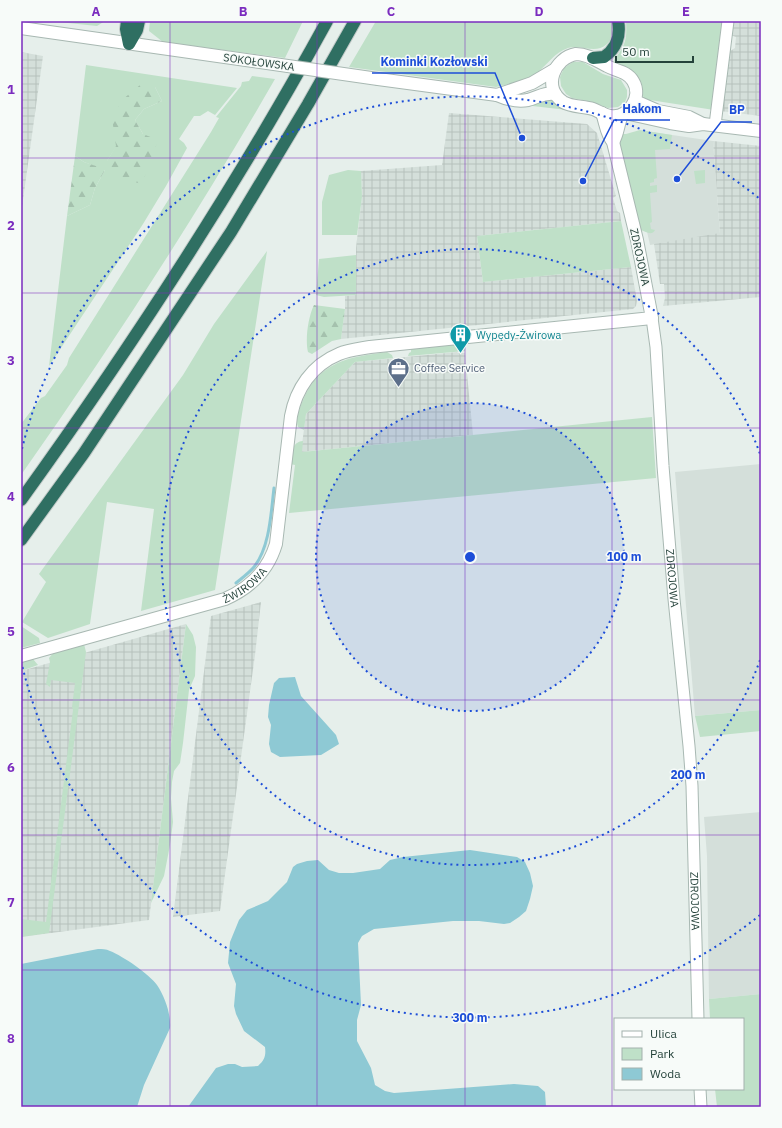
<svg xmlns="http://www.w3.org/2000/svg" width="782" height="1128" font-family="'IBM Plex Sans',sans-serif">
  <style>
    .built { fill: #d4dfda }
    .industrial { fill: url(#industrial-grid) }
    .green { fill: #bfe0c8; fill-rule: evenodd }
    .forest { fill: url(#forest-firs) }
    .water { fill: #8ec9d4 }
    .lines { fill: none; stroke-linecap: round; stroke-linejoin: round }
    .stream { stroke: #8ec9d4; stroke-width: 3 }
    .minor-casing { stroke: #a8b8b2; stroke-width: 13 }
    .tertiary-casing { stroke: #a8b8b2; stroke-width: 14 }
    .motorway-casing { stroke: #c2cac8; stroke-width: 14 }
    .minor { stroke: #fff; stroke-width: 11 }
    .tertiary { stroke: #fff; stroke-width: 12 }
    .motorway { stroke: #2f6f62; stroke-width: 12 }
    .tertiary-bridge-casing { stroke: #a8b8b2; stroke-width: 14; stroke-linecap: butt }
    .tertiary-bridge { stroke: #fff; stroke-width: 12 }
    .grid { fill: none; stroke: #7b2cbf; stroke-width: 1; stroke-opacity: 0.55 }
    .ring { fill: none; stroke: #1d4ed8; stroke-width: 2; stroke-dasharray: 2 4 }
    .labels { text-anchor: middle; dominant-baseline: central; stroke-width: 3; stroke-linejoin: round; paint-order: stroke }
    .street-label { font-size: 11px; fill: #24423a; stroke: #f7fbf9 }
    .culture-label { font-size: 11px; fill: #0d838f; stroke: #f7fbf9; text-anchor: start }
    .service-label { font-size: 11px; fill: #4e5e75; stroke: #f7fbf9; text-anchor: start }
    .centre { fill: #1d4ed8; stroke: #f7fbf9; stroke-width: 2 }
    .ring-label { font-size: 12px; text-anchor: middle; font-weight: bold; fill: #1d4ed8; stroke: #f7fbf9; stroke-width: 3; stroke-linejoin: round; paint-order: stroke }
    .leader { fill: none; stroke: #1d4ed8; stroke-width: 1.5 }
    .callout-dot { fill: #1d4ed8; stroke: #f7fbf9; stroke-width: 1.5 }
    .callout-label { font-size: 12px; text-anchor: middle; font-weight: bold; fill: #1d4ed8; stroke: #f7fbf9; stroke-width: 3; stroke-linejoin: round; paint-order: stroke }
    .neatline { fill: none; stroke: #7b2cbf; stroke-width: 1.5 }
    .grid-label { font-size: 13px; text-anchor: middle; font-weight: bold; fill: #7b2cbf }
  </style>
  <defs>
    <pattern id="industrial-grid" width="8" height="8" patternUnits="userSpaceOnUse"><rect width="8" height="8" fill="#d4dfda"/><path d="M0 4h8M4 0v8" fill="none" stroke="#b6c1bc"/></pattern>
    <pattern id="forest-firs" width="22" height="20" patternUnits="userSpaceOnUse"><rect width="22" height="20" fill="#bfe0c8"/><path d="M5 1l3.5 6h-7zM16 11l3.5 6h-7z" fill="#a4c1ad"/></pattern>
  </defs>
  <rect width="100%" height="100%" fill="#e6efeb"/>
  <path class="built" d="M645 131 713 141 720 234 650 245 644 218Z
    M761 464V710L695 716 675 472Z
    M761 812V994L709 999 707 856 704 817Z"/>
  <path class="industrial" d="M732 21H761V116L720 111 727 53 735 48 736 37 730 35Z
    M21 52 43 56 21 214Z
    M449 113 587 124 597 133 616 196 613 198 617 211 620 213 621 221 477 236 483 282 631 267 637 301 636 306 633 309 341 339 345 309V296L356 295V248L362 197 361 171 442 165Z
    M713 141 761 146V297L663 306 665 298 664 284H660L654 244 720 233Z
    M457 352 458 353H465L473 435 301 452 306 414 355 362Z
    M261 602 255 655 220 911 173 917 211 616Z
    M186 624 149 920 21 937V671Z"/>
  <path class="green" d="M49 21H105L97 26Z
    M150 21H303L285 58 163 42 149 31Z
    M376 21H612C613 28 613 39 607 44 595 55 581 44 568 48 555 52 547 65 537 73 525 81 510 84 496 87L349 67Z
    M626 21H726L714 110 650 100 647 102C641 95 642 92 640 84 638 75 623 66 615 63L614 60C626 45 627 39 626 21Z
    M573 62H583L603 74 621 80 627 90V97L625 102 618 107 608 108 592 102 572 98 566 94 561 86 560 77 564 68Z
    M86 65 237 88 215 115 208 111 200 116H194L179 139 184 143 187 148 166 186 143 224 49 366 67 216 90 205 95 188 105 170 84 162 75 156ZM155 87 162 101 144 109 135 120 143 134 107 161Z
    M252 76 275 79C197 215 111 347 21 475V424L41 398 45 396 67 365 69 358 211 132 219 118 216 117 241 86 242 82 249 81Z
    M549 99 567 109V110L524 105Z
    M640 130 672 135 670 149 655 150 657 178 654 179V182L650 183V186L657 185V192L650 193 652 222 650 223 651 229 655 230C652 236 646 232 641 230L620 146V134H626Z
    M348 170 361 171 362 197 357 235H322V202L329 175Z
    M705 170V183L696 184 694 171Z
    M621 221 631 267 483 282 477 236Z
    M267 251 215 590 141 611 154 509 107 502 90 624 48 638 22 622 46 582 39 574 183 375 214 324Z
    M356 255V295L324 297 316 295 319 259Z
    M464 343 465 351 408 356 409 353 411 352V349Z
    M387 352 392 355 393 358 355 362 306 414 304 430 298 427C295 419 300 408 303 400 320 361 349 357 387 352Z
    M652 417 656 478 289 513 295 465 290 464C292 454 291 442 303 441L302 452Z
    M186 624 193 635 196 647 195 676 189 690 183 743 180 763 174 771 172 782 171 798 173 822 170 845 164 876 151 903Z
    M21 626 39 638 40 643 21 648Z
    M84 644 86 652 49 933 21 937V919L46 922 73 710 72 707 75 683 51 680 50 687 46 684 50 662 49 658 54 652Z
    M33 659 38 665 21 671V662Z
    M761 710V731L700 737 695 716Z
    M761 994V1107H717L715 1089H743V1019H710L709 999Z"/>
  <path class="forest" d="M140 85 155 87 162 101 144 109 135 120 143 134 158 140 142 184 115 177 105 170 95 188 90 205 67 216 75 156 84 162 105 169 107 161 116 146 112 118 122 100Z
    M314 305 345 309 341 339 332 341 312 354 308 352C305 340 308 317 314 305Z"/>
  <path class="water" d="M295 677 301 696 336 735 339 744 321 755 280 757 271 752 269 744 271 725 268 717 269 705 274 683 279 678Z
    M470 850 517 857 525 862 530 873 533 886 530 899 526 911 519 917 510 923 504 924 479 921H453L374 929 362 936 358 943 361 1005 357 1020V1041L371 1068 375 1085 385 1091 394 1093 514 1084 538 1086 545 1092 546 1107H188L216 1068 228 1064H235L242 1067 258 1066C265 1060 266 1055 265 1047L244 1031 236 1014 234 1006 236 984 228 963 230 942 239 920 247 910 268 901 287 882 293 867 297 864 307 861 318 860 329 870 339 873H353L380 869 390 860 403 857Z
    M98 949C102 949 106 949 110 951 123 956 149 974 157 985 165 997 171 1014 170 1028L144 1085 137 1107H21V964Z"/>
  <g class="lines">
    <path class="stream" d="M236 583C242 578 249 573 254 567 270 547 271 512 274 488"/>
    <defs>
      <g id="minor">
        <path d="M715 125 728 21"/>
        <path id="s1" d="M652 318 656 347 663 466 674 599 689 746 692 786 698 1019"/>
        <path d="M700 1089 701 1107"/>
      </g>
      <g id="tertiary">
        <path d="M21 28 253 61"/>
        <path d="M576 54C588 54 597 61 607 66 616 71 627 71 633 81 643 97 628 119 610 116 604 115 598 111 593 109 583 106 571 107 563 102 542 87 554 58 576 54Z"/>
        <path d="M378 79 497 95C506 99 517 102 528 100 539 97 544 92 555 94"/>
        <path d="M497 95 532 83 554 70"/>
        <path d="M635 101 658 111 689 117 703 124"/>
        <path d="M625 113 670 123 689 126 703 124 761 131"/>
        <path d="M613 142C618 134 618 124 622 115"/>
        <path id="s2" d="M21 656 225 599C250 588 268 571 276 544L291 416C296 389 312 365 339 354 348 350 359 349 370 347L652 318 637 240 613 142C606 134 606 124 602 113"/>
      </g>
      <path id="motorway" d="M127 21 126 29 129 44
        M129 44 137 30 139 21
        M593 58 604 57C616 49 621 36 618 21
        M21 500C132 346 236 187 327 21
        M21 540 84 453 231 232 308 104 355 21"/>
    </defs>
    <use href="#minor" class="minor-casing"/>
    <use href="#tertiary" class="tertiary-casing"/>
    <use href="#motorway" class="motorway-casing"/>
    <use href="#minor" class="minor"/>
    <use href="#tertiary" class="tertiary"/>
    <use href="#motorway" class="motorway"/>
    <defs>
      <path id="tertiary-bridge" d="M253 61 378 79"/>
    </defs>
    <use href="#tertiary-bridge" class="tertiary-bridge-casing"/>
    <use href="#tertiary-bridge" class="tertiary-bridge"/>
  </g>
  <path class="grid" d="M170 21V1107M317 21V1107M465 21V1107M612 21V1107M21 158H761M21 293H761M21 428H761M21 564H761M21 700H761M21 835H761M21 970H761"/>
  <circle cx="470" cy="557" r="154" fill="#1d4ed8" fill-opacity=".12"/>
  <g class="ring">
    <circle cx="470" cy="557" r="154"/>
    <path d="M760 660A308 308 0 1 1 760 454"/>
    <path d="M760 915A461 461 0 0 1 22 665M22 449A461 461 0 0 1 760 199"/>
  </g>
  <defs>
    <symbol id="building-pin" viewBox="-11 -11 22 30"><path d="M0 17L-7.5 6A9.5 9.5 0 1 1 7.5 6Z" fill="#0f9aa8" stroke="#f7fbf9"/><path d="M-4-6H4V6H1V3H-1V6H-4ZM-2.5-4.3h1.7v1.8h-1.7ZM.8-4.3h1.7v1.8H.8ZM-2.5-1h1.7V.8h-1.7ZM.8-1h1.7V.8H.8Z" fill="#fff"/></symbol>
    <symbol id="office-pin" viewBox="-11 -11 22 30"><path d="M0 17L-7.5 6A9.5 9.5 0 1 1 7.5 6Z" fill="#5c6f8a" stroke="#f7fbf9"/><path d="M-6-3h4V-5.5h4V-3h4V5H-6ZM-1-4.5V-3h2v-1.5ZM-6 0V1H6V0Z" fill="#fff"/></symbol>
  </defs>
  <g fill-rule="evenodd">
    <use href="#building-pin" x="448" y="322" width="25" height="34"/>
    <use href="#office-pin" x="386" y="356" width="25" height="34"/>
  </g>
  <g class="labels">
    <g class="street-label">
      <text transform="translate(259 62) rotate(8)">SOKOŁOWSKA</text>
      <text transform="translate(640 257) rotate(78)">ZDROJOWA</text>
      <text stroke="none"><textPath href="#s1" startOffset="261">ZDROJOWA</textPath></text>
      <text stroke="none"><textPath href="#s2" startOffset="236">ŻWIROWA</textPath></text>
      <text stroke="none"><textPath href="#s1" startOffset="585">ZDROJOWA</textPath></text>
    </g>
    <g class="culture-label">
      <text x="476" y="335">Wypędy-Żwirowa</text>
    </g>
    <g class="service-label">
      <text x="414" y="368">Coffee Service</text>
    </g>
  </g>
  <circle cx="470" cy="557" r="6" class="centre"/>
  <g class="ring-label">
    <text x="624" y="561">100 m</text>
    <text x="688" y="779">200 m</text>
    <text x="470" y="1022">300 m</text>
  </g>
  <path class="leader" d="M522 138L495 73H372M583 181L614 120H670M677 179L721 122H752"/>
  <g class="callout-dot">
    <circle cx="522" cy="138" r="4"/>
    <circle cx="583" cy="181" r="4"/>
    <circle cx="677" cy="179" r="4"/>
  </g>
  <g class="callout-label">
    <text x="434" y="66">Kominki Kozłowski</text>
    <text x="642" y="113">Hakom</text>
    <text x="737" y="114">BP</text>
  </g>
  <rect width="782" height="1128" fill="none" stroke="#f7fbf9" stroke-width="44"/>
  <rect x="614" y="1018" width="130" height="72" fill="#f7fbf9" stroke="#a3b1ad"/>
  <rect x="622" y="1031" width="20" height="6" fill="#ffffff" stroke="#a3b1ad"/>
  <text x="650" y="1038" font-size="12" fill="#24423a">Ulica</text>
  <rect x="622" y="1048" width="20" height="12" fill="#bfe0c8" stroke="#a3b1ad"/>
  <text x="650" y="1058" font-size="12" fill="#24423a">Park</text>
  <rect x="622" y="1068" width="20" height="12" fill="#8ec9d4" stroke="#a3b1ad"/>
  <text x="650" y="1078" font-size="12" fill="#24423a">Woda</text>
  <path d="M616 56v6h77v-6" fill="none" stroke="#24423a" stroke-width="2"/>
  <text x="622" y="56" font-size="12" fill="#24423a" stroke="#f7fbf9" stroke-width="3" paint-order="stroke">50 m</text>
  <rect x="22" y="22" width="738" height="1084" class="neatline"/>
  <g class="grid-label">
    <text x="96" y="16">A</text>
    <text x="243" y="16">B</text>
    <text x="391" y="16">C</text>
    <text x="539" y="16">D</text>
    <text x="686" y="16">E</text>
    <text x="11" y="94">1</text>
    <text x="11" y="230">2</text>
    <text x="11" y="365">3</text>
    <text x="11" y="501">4</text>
    <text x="11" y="636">5</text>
    <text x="11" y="772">6</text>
    <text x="11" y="907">7</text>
    <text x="11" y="1043">8</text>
  </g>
</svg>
